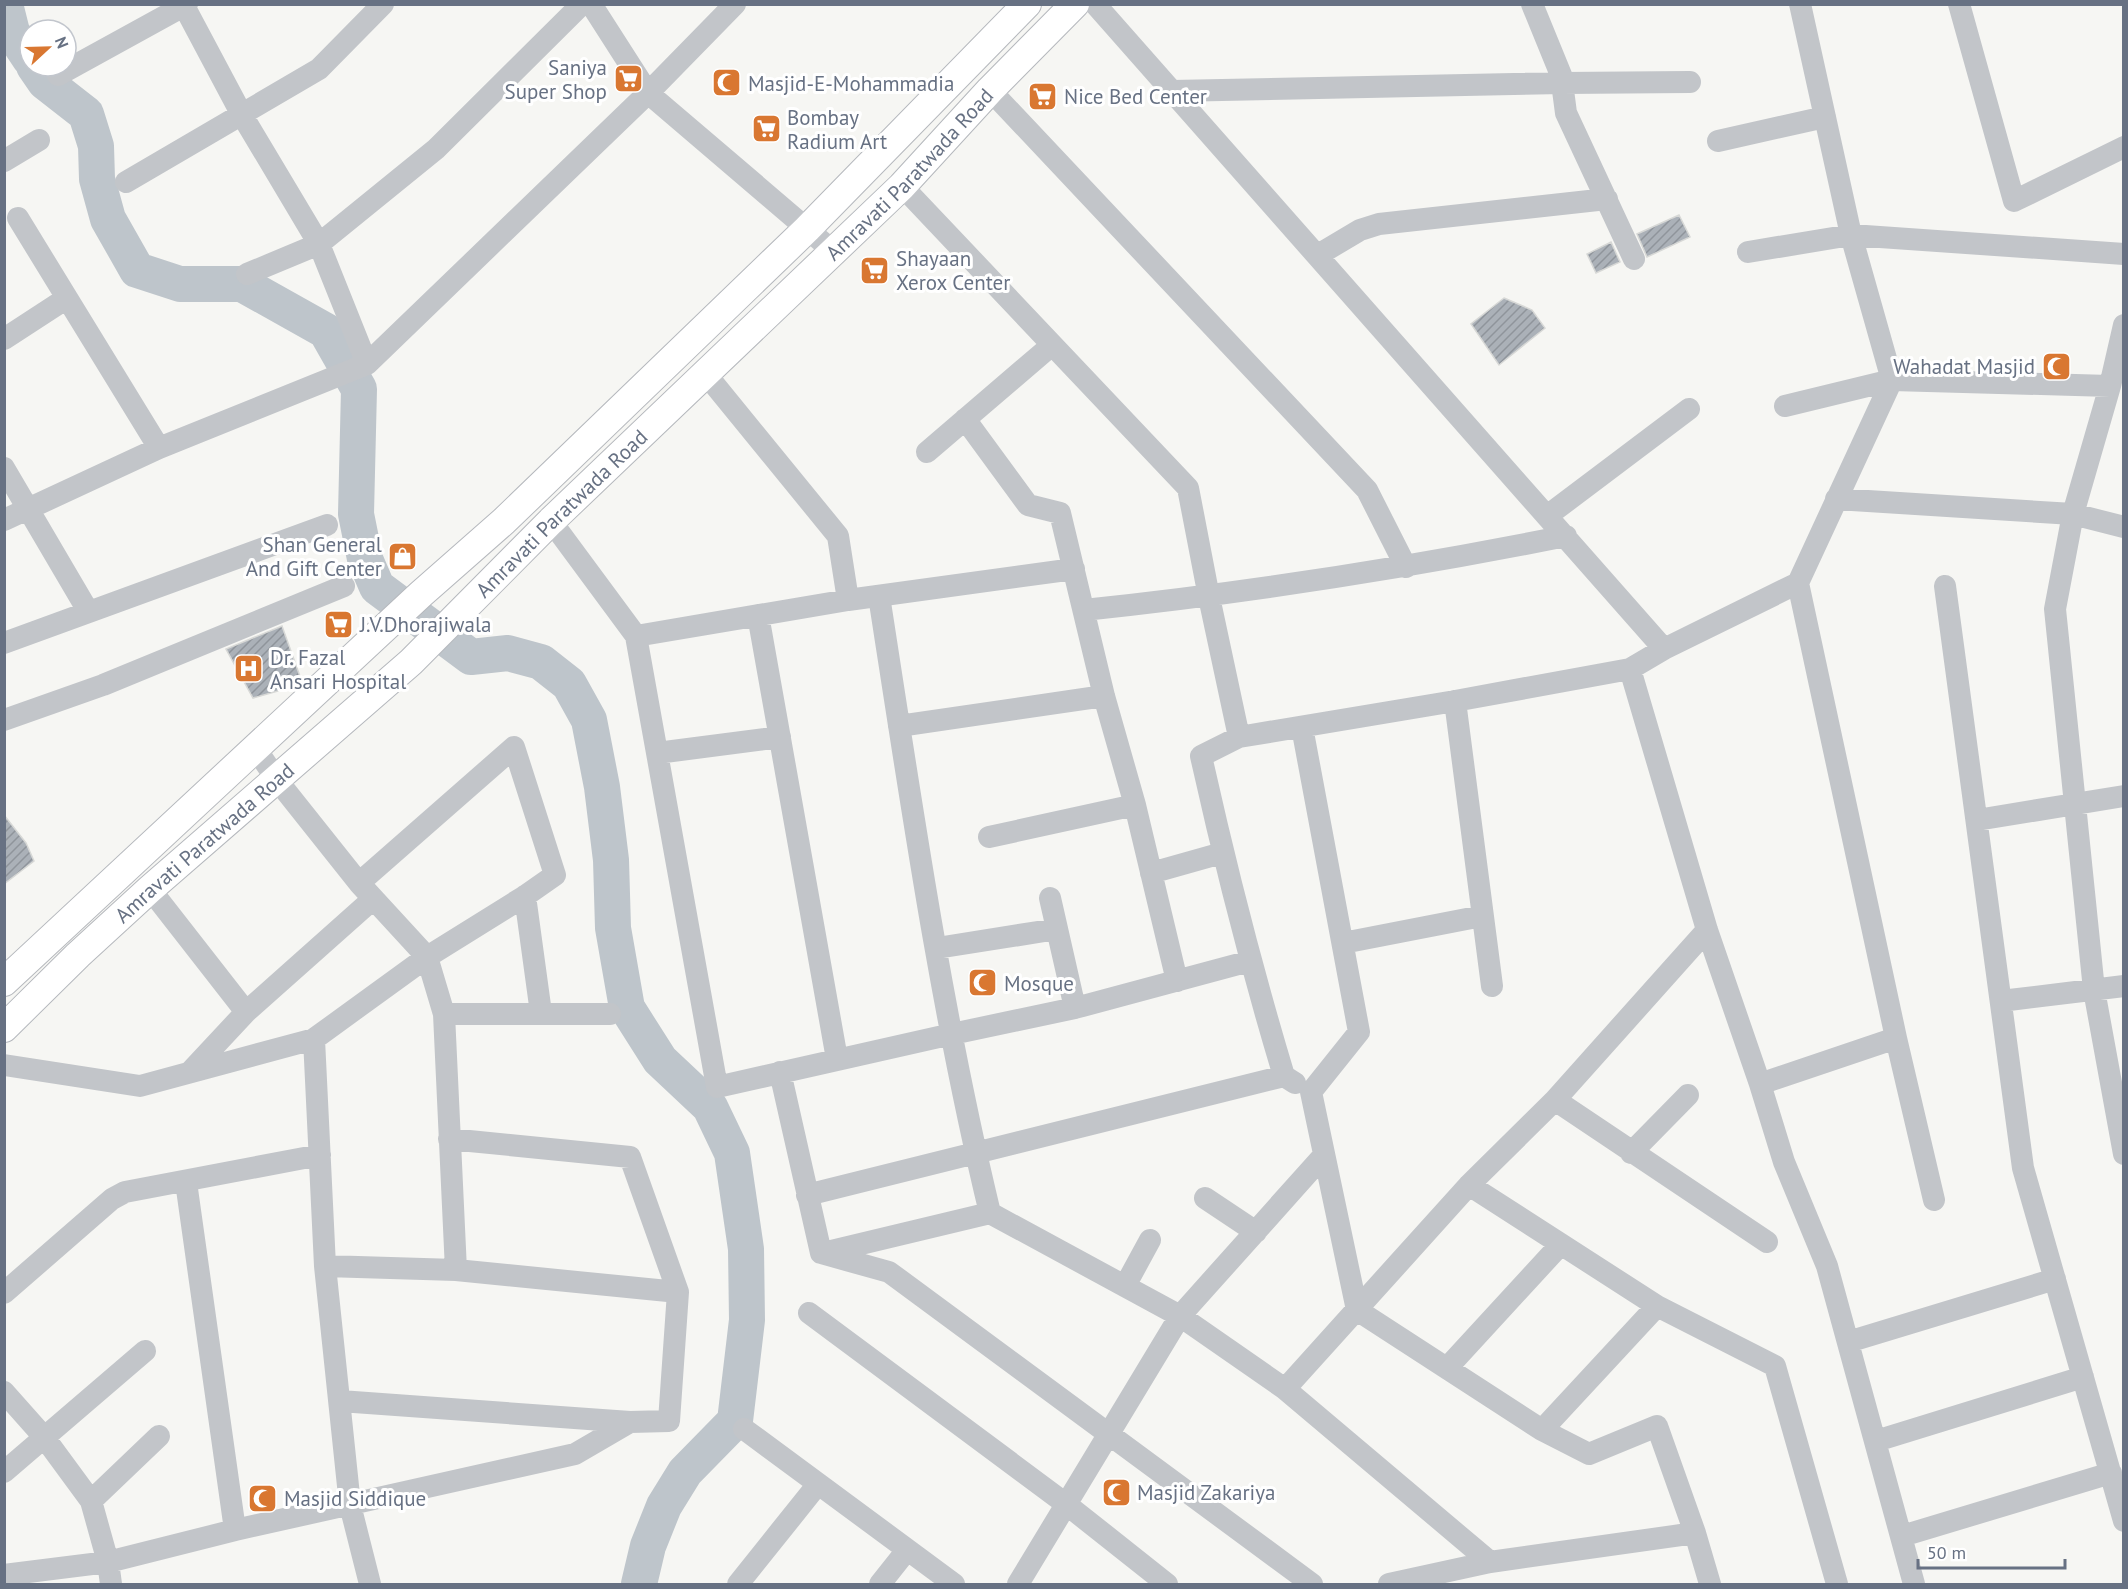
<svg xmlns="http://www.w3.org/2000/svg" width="2128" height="1589" font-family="'PT Sans',sans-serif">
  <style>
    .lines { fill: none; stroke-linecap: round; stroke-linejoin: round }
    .river { stroke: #bec5cb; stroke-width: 36 }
    .building { fill: url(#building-hatch); stroke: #d7d8d6; stroke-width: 1.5 }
    .major-casing { stroke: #b5b8bd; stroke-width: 30 }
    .minor { stroke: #c2c5c9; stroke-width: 22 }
    .major { stroke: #fff; stroke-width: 28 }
    .labels { text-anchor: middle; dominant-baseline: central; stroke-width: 6; stroke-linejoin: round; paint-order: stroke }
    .poi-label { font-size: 21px; fill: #677183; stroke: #fff; text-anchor: start }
    .street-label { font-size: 21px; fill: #677183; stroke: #fff }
  </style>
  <defs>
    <pattern id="building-hatch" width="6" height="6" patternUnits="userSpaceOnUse" patternTransform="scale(1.5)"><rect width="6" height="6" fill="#abb1b8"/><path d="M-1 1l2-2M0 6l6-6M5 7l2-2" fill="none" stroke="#8f949b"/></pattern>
  </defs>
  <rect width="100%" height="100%" fill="#f6f6f3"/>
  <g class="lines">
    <path class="river" d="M5 4 12 32 30 59
      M34 66 45 82 86 114 96 146 97 179 108 219 137 270 180 284H242L326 331 359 389 356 514 365 559 377 587 471 657 508 653 541 662 569 684 589 720 602 787 611 860 613 928 627 1008 660 1060 710 1107 732 1153 746 1249 747 1320 735 1421 685 1472 664 1506 648 1546 639 1584"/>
  </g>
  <path class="building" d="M1679 215 1690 237 1647 257 1637 234Z
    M1611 242 1620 262 1596 273 1587 254Z
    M1504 298 1532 310 1545 328 1499 365 1471 324Z
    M282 626 302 682 299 685 253 698 226 649Z
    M4 815 26 843 34 861 4 884Z"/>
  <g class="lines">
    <defs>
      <g id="major">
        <path d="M4 982 421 594 504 521 807 229 1027 4"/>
        <path id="s1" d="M4 1028 78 955 150 889 411 662 551 521 902 186 990 90 1075 4"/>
      </g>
    </defs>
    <use href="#major" class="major-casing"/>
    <path class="minor" d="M183 4 242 115 319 244 367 364
      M591 4 648 93 833 251
      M1095 4 1664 649
      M1532 4 1561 75 1566 113 1634 259
      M1959 4 2014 201 2124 147
      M58 75 187 4
      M990 90 1367 490 1406 567
      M1172 91 1562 83 1690 82
      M1718 141 1825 117
      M4 161 39 140
      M126 182 319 69 383 4
      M902 186 1188 488 1209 597 1239 737 1455 701 1630 669 1664 649 1798 583 1892 380 1851 235 1800 4
      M18 218 67 298
      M1748 252 1851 235 2124 254
      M1318 255 1360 230 1379 224 1607 199
      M247 274 319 244 436 149 582 4
      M2124 325 2110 386 2073 514 2055 609 2094 990 2124 1154
      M4 339 67 298 159 448
      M705 373 838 536 848 600
      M1785 406 1892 380 2110 386
      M965 419 1028 505 1060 513 1104 696 1135 805 1177 981
      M927 452 1052 345
      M4 468 88 611
      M1836 499 2073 514 2124 527
      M1547 516 1689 409
      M4 520 159 448 367 364 648 93 735 4
      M551 521 636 636 717 1087 952 1034 1075 1008 1250 961
      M1798 583 1896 1038 1934 1200
      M1945 586 2023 1168 2124 1521
      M879 596C911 802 941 1010 990 1213L1180 1316 1285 1389 1490 1562
      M1084 610C1246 593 1406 568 1566 536
      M758 615 837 1059
      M636 636 848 600 1074 569
      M4 643 327 525
      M1630 669 1707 930 1760 1084 1784 1162 1827 1266 1914 1584
      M1455 701 1492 986
      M4 720 103 685 344 586
      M899 726 1104 696
      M1302 727 1359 1032 1311 1092 1357 1310 1542 1430 1589 1454 1657 1426 1695 1533 1710 1584
      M1239 737 1201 756C1225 864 1252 970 1284 1076L1295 1083
      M256 749 277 780 359 883 427 957 444 1014 456 1270
      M657 753 780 737
      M1977 820 2124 796
      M989 837 1135 805
      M1151 873 1222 853
      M150 889 246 1012 190 1072
      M525 896 541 1013
      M1050 898 1075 1008
      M1343 943 1482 916
      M937 948 1057 929
      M2001 1001 2124 986
      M246 1012 373 899
      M444 1014H610
      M314 1039 325 1266 350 1505 370 1584
      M4 1065 140 1086 314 1039 427 957 525 896 555 875 514 747 359 883
      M780 1072 821 1253
      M1760 1084 1896 1038
      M1555 1100 1767 1242
      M1631 1153 1688 1095
      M186 1182 235 1530
      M1469 1185 1657 1306 1775 1366 1837 1584
      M807 1195 1284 1076
      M1205 1198 1256 1232
      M821 1253 889 1272 1312 1584
      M823 1253 990 1213
      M325 1266 456 1270 678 1292
      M1125 1286 1150 1240
      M4 1293 112 1199 125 1192 320 1155
      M809 1313 1066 1504 1167 1584
      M1848 1342 2055 1279
      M1447 1368 1561 1244
      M1285 1389 1469 1185 1555 1100 1707 930
      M4 1392 44 1437 91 1501 108 1562 111 1584
      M340 1401 630 1422 669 1421 678 1292 630 1157 449 1139
      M744 1429 954 1584
      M1542 1430 1657 1306
      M1876 1441 2083 1377
      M4 1472 145 1351
      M91 1501 159 1436
      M1902 1536 2111 1473
      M4 1575 108 1562 235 1530 575 1454 630 1422
      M738 1584 818 1484
      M880 1584 907 1550
      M1018 1584 1180 1316 1324 1155
      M1389 1584 1490 1562 1695 1533"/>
    <use href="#major" class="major"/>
  </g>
  <defs>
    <symbol id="supermarket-square" viewBox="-11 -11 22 22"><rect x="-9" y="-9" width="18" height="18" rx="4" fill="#d97731" stroke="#fff"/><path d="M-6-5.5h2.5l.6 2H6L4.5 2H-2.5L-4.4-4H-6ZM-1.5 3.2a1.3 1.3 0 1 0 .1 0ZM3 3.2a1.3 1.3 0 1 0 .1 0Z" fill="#fff"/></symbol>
    <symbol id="mosque-square" viewBox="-11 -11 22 22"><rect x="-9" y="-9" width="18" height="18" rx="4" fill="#d97731" stroke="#fff"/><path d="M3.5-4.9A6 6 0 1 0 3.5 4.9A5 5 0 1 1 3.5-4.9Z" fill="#fff"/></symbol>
    <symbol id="shop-square" viewBox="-11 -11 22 22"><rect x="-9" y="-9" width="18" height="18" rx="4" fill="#d97731" stroke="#fff"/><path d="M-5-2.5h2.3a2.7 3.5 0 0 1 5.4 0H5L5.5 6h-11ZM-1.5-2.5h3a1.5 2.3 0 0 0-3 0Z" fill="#fff"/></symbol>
    <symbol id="hospital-square" viewBox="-11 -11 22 22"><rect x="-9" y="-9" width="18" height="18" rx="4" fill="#d97731" stroke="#fff"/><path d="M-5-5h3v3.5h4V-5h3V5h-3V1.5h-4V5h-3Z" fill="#fff"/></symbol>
  </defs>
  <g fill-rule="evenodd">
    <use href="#supermarket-square" x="612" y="62" width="33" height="33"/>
    <use href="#mosque-square" x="710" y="66" width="33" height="33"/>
    <use href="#supermarket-square" x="1026" y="80" width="33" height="33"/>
    <use href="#supermarket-square" x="750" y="112" width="33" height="33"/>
    <use href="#supermarket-square" x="858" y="254" width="33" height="33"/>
    <use href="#mosque-square" x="2040" y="350" width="33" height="33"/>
    <use href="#shop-square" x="386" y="540" width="33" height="33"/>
    <use href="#supermarket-square" x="322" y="608" width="33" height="33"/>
    <use href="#hospital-square" x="232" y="652" width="33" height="33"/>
    <use href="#mosque-square" x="966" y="966" width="33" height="33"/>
    <use href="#mosque-square" x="1100" y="1476" width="33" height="33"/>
    <use href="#mosque-square" x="246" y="1482" width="33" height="33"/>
  </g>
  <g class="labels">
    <g class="poi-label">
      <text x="607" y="67" text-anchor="end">Saniya<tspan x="607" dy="24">Super Shop</tspan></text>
      <text x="748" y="83">Masjid-E-Mohammadia</text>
      <text x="1064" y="96">Nice Bed Center</text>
      <text x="787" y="117">Bombay<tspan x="787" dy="24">Radium Art</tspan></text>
      <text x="896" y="258">Shayaan<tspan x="896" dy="24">Xerox Center</tspan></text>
      <text x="2035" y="366" text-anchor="end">Wahadat Masjid</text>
      <text x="382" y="544" text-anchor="end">Shan General<tspan x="382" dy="24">And Gift Center</tspan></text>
      <text x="360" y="624">J.V.Dhorajiwala</text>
      <text x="270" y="657">Dr. Fazal<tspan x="270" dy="24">Ansari Hospital</tspan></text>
      <text x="1004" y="983">Mosque</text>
      <text x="1137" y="1492">Masjid Zakariya</text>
      <text x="284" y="1498">Masjid Siddique</text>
    </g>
    <g class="street-label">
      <text stroke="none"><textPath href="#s1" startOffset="1245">Amravati Paratwada Road</textPath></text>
      <text stroke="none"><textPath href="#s1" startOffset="759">Amravati Paratwada Road</textPath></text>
      <text stroke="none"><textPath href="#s1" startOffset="273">Amravati Paratwada Road</textPath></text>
    </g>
  </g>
  <rect width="2128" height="1589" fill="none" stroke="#677183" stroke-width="12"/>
  <g transform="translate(48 48) rotate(68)"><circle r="28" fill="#ffffff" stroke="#c2c6cd" stroke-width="1.5"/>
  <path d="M0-4.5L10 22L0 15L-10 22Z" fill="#d97731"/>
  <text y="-9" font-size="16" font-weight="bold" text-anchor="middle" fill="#677183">N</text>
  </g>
  <path d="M1918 1559v9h147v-9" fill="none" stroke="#677183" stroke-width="3"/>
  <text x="1927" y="1559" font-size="18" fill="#677183" stroke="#ffffff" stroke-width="4.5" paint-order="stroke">50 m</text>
</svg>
